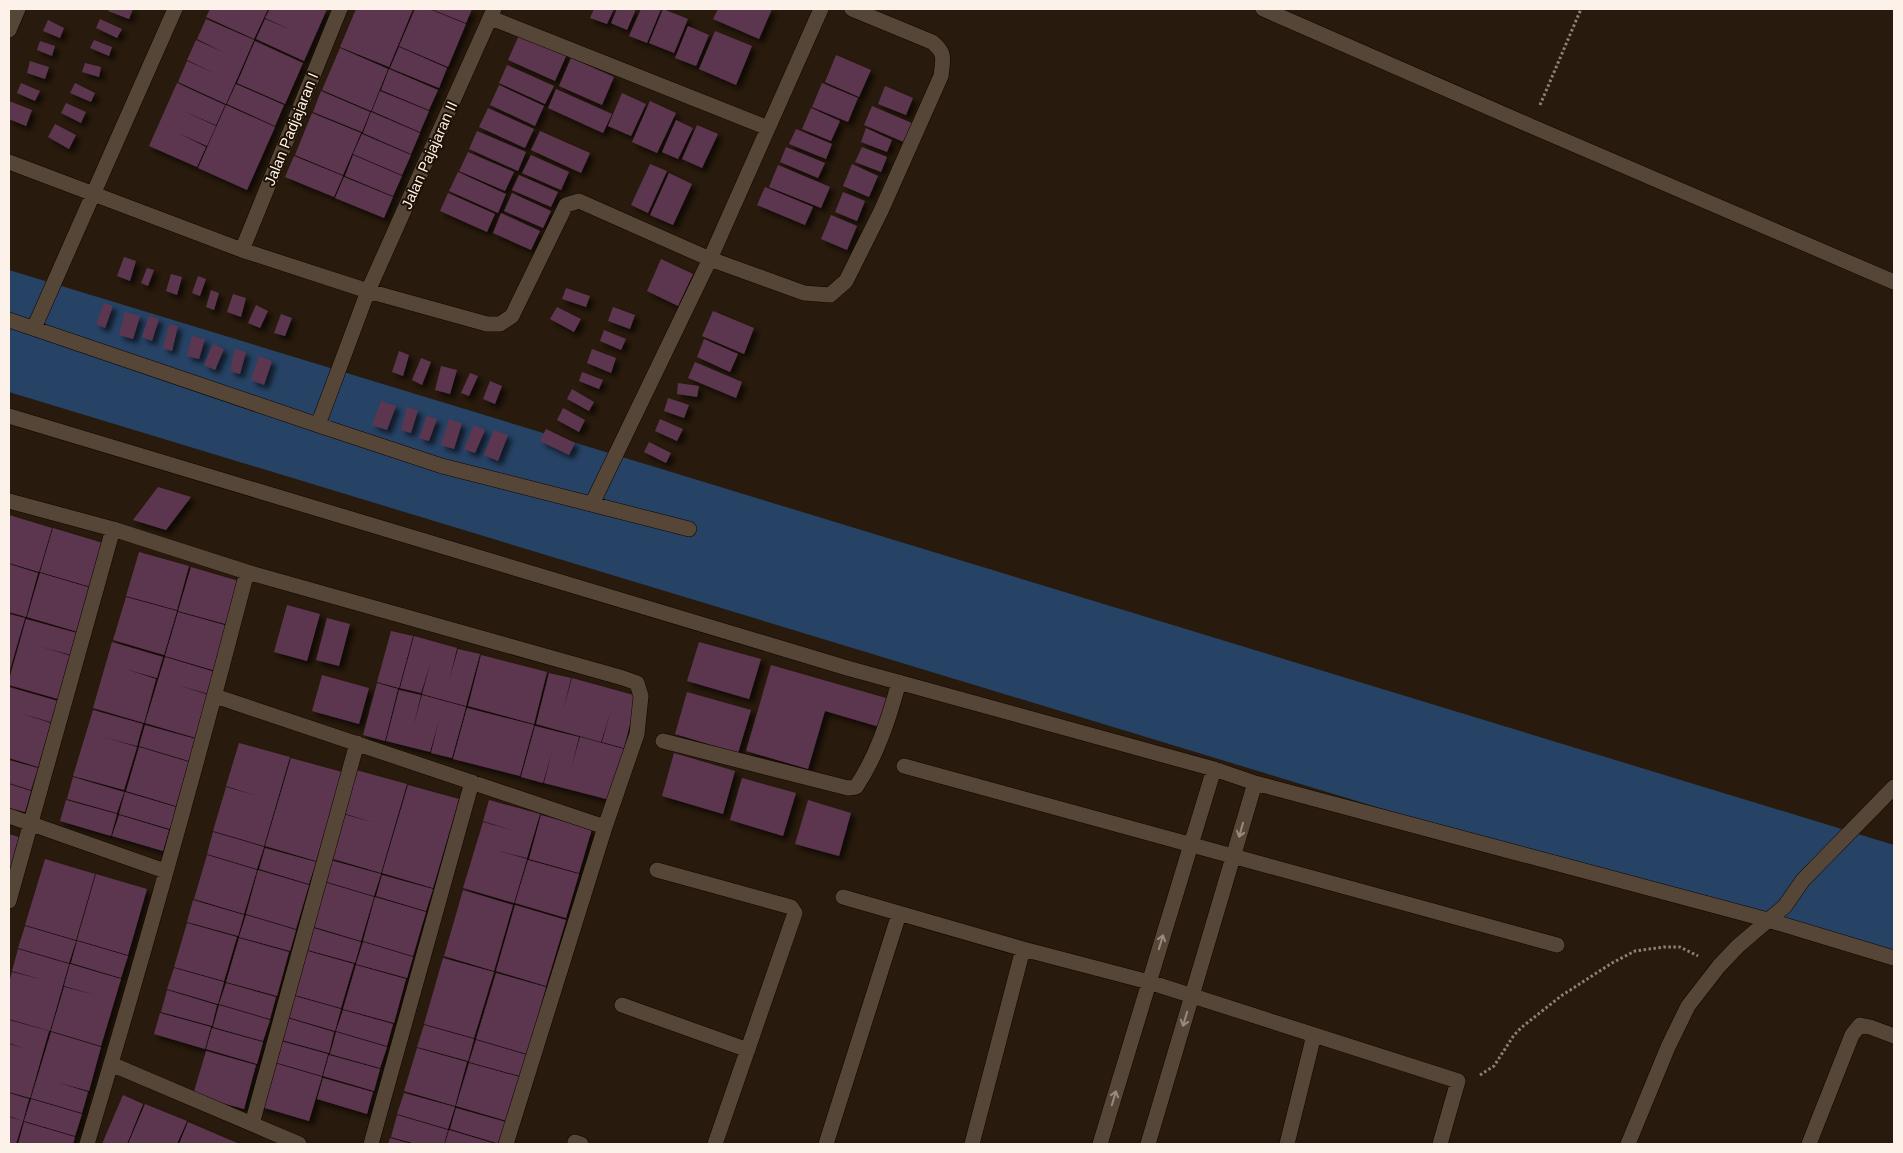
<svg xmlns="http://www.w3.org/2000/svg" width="1903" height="1153" font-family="Arial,sans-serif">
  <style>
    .water { fill: #264264 }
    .building { fill: #5c3650; filter: url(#shadow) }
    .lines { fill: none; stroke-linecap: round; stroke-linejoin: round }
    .street-casing { stroke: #100500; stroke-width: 16 }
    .path { stroke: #8d8176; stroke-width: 3; stroke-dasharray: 2.5 2.5; stroke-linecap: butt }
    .street { stroke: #564637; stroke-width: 15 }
    .oneway { stroke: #988b7e }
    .labels { text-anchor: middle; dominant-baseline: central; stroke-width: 4; stroke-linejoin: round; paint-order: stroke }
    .street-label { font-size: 15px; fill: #fcf2e9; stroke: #1e1104 }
  </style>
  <defs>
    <filter id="shadow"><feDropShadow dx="4.5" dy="4.5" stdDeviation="2.5" flood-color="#0009"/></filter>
  </defs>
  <rect width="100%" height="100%" fill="#281a0c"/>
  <path class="water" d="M9 270 1894 845V964L9 392Z"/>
  <path class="building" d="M109 9H133L129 19 108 11Z
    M210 9H268L254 39 206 17Z
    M270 9H327L304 61 256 39 265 19 294 31 265 18Z
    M356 9H413L389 67 340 47Z
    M415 9H429L466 24 448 67 399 46Z
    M431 9H472L466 23Z
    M594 9H614L607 24 590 18Z
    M617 9H636L627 30 611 23Z
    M641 9H661L647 43 629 36Z
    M663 9 688 19 674 53 649 43Z
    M718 9H772L759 39 713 19Z
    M100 19 122 29 117 38 96 28Z
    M206 19 254 40 226 104 178 82 187 61 216 74 187 60 196 40 225 53 197 39Z
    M48 20 64 28 60 38 43 31Z
    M688 26 709 35 696 66 675 58Z
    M715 31 752 46 736 85 699 69Z
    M520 33 567 54 555 81 508 60Z
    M94 40 112 47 109 56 90 48Z
    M40 41 55 46 52 56 37 50Z
    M255 41 303 63 285 104 237 83Z
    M399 47 447 68 439 88 390 68Z
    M340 48 388 69 371 111 322 90Z
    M836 55 871 70 859 97 825 82Z
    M571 58 614 77 602 105 559 86Z
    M30 61 49 67 45 79 27 73Z
    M85 63 101 67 99 77 82 72Z
    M507 65 554 86 545 104 499 83Z
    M389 69 438 90 429 110 381 90Z
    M21 83 40 91 35 101 17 93Z
    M75 83 95 93 91 102 70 93Z
    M177 83 225 105 216 125 181 110 216 126 207 146 178 133 206 147 197 167 149 146Z
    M822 83 858 98 848 122 812 107Z
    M236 84 284 105 275 126 227 104Z
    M499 85 544 106 535 126 490 105Z
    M885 86 913 98 906 115 878 104Z
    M556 89 612 114 603 133 548 108Z
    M321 91 370 112 362 132 313 112Z
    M380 91 429 111 420 132 372 111Z
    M622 93 646 104 631 136 608 126Z
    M9 101 32 110 26 126 9 119Z
    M650 101 676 113 657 153 632 142Z
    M66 103 86 112 81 123 61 113Z
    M226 105 275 127 247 190 198 168Z
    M872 106 914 124 906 143 864 125Z
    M488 108 534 129 525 148 479 127Z
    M811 108 840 121 831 141 802 129Z
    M371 112 420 133 411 154 363 133Z
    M312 113 361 133 343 175 295 155Z
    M676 120 693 128 678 159 662 152Z
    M55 124 76 135 69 149 48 137Z
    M697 125 718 134 702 168 682 159Z
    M866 128 892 140 887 152 861 142Z
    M796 129 832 144 826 159 789 144Z
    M477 131 526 152 518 171 469 149Z
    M540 131 590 153 581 173 531 150Z
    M362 134 411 155 402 175 353 154Z
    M786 147 825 163 818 178 780 162Z
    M862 147 887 157 881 172 855 162Z
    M468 152 514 172 505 191 459 171Z
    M353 155 402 176 393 196 345 176Z
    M531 155 569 172 561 190 522 173Z
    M294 156 343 176 334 197 285 177Z
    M650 164 667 171 648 213 631 205Z
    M852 164 878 176 869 197 843 186Z
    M778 165 830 187 821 208 769 187Z
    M458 172 506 194 498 213 449 191Z
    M669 173 692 184 673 225 650 215Z
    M519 175 558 192 551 207 512 190Z
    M344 177 393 197 384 218 335 198Z
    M765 187 813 207 805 225 757 205Z
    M843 192 865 201 857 221 835 212Z
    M448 193 495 214 487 232 440 211Z
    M512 193 551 211 543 228 504 211Z
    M501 213 540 231 531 250 493 233Z
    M831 215 857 226 847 250 821 239Z
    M124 257 136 261 130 281 117 276Z
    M661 259 693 274 678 306 647 291Z
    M147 268 154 270 148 286 141 283Z
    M171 274 182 277 177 295 166 291Z
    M198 276 206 279 200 296 192 293Z
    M566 288 590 296 586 307 562 299Z
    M211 290 219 293 214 310 206 307Z
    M233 294 246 298 241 317 227 312Z
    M104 303 113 306 105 328 96 324Z
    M256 305 268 311 260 328 248 323Z
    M557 307 581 319 574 332 550 319Z
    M613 307 635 315 630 329 608 321Z
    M713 311 754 328 744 354 702 336Z
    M125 312 140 316 133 339 119 335Z
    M281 314 292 318 285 336 274 333Z
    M149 316 159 319 152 341 142 337Z
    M169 324 178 326 172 351 163 348Z
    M604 330 626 339 621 350 600 341Z
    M192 336 205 339 199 359 187 356Z
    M704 339 738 354 730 372 697 357Z
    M213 344 224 349 215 370 204 365Z
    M235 349 246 352 240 374 230 371Z
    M592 349 616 358 611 373 587 363Z
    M399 351 409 355 403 376 392 372Z
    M259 356 272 361 264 385 251 380Z
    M421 358 431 362 422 385 412 380Z
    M695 362 742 382 736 398 688 378Z
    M441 366 457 370 450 394 435 390Z
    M582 372 603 380 599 389 579 381Z
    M470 373 478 376 469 396 461 393Z
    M490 381 502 386 495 404 483 399Z
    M678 383 699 386 697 397 677 394Z
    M572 389 594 402 589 411 567 399Z
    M668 398 689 405 684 418 664 411Z
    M381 401 396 406 387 430 372 425Z
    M407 407 418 410 411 433 401 430Z
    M563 408 585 420 579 432 557 420Z
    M427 416 437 419 429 441 419 438Z
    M449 419 462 423 454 449 441 445Z
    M660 419 683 429 677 441 655 431Z
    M474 425 485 430 475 453 464 449Z
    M546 429 575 443 569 455 540 441Z
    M494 430 508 435 498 461 484 455Z
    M649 442 671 453 666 463 644 452Z
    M158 487 191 497 166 530 133 520Z
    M9 515 52 528 39 572 9 563Z
    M53 528 103 543 91 587 40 572Z
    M139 552 189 566 177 610 126 596Z
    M9 564 38 573 26 617 9 612Z
    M191 567 242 582 229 625 178 611Z
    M40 573 91 588 78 632 27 617Z
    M126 597 177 611 164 655 113 640Z
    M287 605 320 614 307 661 274 652Z
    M178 612 228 626 216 671 165 656Z
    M9 614 25 618 9 673Z
    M327 618 350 624 339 666 316 660Z
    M26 619 77 633 71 655 39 646 71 656 58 699 9 685V680Z
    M391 631 413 636 399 688 377 682Z
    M414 636 457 648 449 681 458 649 480 654 466 706 422 694 431 662 421 693 400 688Z
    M112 642 163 657 157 678 125 669 156 679 144 723 93 708Z
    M699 642 761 659 749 699 687 681Z
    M481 655 547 672 534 724 468 706Z
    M165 657 215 672 209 694 177 685 209 695 196 738 145 723Z
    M771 665 893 700 883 728 825 711 808 769 746 751Z
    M549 673 571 678 563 711 572 678 637 696 624 748 602 742 611 710 601 742 536 724Z
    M322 675 369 688 359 724 312 711Z
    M377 683 398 689 385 741 363 735Z
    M9 687 58 701 51 722 19 713 51 723 38 767 9 758Z
    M399 690 421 695 413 727 422 695 466 707 452 758 431 753 439 720 430 752 386 741Z
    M687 692 751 710 738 753 675 734Z
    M467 708 534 725 520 776 453 759Z
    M93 710 143 724 137 746 104 737 137 747 124 790 73 776Z
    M145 725 196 739 189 761 139 746Z
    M535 726 579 737 571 769 580 737 624 749 610 800 544 783 552 751 543 783 521 777Z
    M239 743 290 757 264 846 213 831 226 787 258 796 226 786Z
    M139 747 189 762 176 806 126 791Z
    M674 753 735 771 723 814 662 796Z
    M291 758 342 772 316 861 265 846Z
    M9 760 38 768 31 790 9 783Z
    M356 770 407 784 381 873 330 858 343 814 375 823 343 813Z
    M73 777 124 792 117 813 67 799Z
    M742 778 796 793 783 836 730 820Z
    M9 784 31 791 25 812 9 808Z
    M408 785 459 799 433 888 382 873Z
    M125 792 176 807 170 829 119 814Z
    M66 800 117 814 111 836 60 821Z
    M489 800 540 814 527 858 495 850 527 859 514 903 463 888 483 822 515 831 483 821Z
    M808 800 851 813 839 856 795 844Z
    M119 815 169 830 163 851 112 836Z
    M541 815 592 829 579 873 529 859Z
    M213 832 264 847 257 869 207 854Z
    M9 834 22 838 9 879Z
    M265 848 316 862 309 884 259 869Z
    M207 855 257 870 244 914 194 899Z
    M45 859 95 874 76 940 25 925Z
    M330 860 381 874 374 896 324 881Z
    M528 860 579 874 566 918 515 903Z
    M258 870 309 885 296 929 246 914Z
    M96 874 147 889 128 955 77 940Z
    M382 875 433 889 426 911 376 896Z
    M324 882 374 897 361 941 311 926Z
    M463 890 513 905 494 971 444 956Z
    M375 897 426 912 413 956 363 941Z
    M193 900 244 915 238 936 187 922Z
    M515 905 566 920 546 986 496 971Z
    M246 915 296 930 290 951 239 937Z
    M187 923 237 937 224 981 174 967Z
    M25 926 76 941 69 963 18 948Z
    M310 927 361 942 355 963 304 949Z
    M239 938 289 952 277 996 226 982Z
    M77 941 128 956 121 978 71 963Z
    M363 942 413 957 407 978 356 964Z
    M18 949 69 964 50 1031 9 1019V982L12 972 44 980 12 971Z
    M304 950 354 964 341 1008 291 994Z
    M443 958 494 972 474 1038 424 1024Z
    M70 964 121 979 101 1046 51 1031 64 987 96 995 64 986Z
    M356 965 406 979 394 1023 343 1009Z
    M174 968 224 982 218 1004 167 989Z
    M496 973 546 987 527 1054 476 1039Z
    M226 983 276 997 270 1019 219 1004Z
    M167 990 217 1005 212 1026 161 1012Z
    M291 995 341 1009 335 1031 284 1016Z
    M219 1005 270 1020 263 1041 213 1027Z
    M343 1010 393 1024 387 1046 336 1031Z
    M160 1013 211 1027 205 1049 154 1034Z
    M284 1017 334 1032 329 1053 278 1039Z
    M9 1020 49 1031 30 1098 9 1092V1044L24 1048 9 1043Z
    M424 1025 474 1039 468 1061 417 1047Z
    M212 1028 263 1042 257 1064 206 1049Z
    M51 1032 101 1047 89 1091 56 1082 88 1092 82 1113 31 1098Z
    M336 1032 387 1047 380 1068 330 1054Z
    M277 1040 328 1054 322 1076 271 1061Z
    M476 1040 527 1055 520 1076 469 1062Z
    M417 1048 467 1062 455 1106 404 1091Z
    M206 1051 256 1065 244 1109 193 1095Z
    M329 1055 380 1069 374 1091 323 1076Z
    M271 1062 322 1077 309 1121 258 1106Z
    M469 1063 520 1077 507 1121 456 1106Z
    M323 1078 373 1092 367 1114 317 1099Z
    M9 1093 29 1099 23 1121 9 1116Z
    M404 1093 455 1107 448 1129 397 1114Z
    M123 1095 143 1104 127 1144H102Z
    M31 1099 82 1114 75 1136 24 1121Z
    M145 1104 187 1121 177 1144H128Z
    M456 1108 506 1122 500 1144 450 1129Z
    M397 1115 448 1130 444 1144H416L391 1137Z
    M9 1117 23 1121 16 1144H9Z
    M24 1122 75 1137 73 1144H18Z
    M188 1122 230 1140 240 1144H179Z
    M449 1130 496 1144H445Z
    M390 1138 412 1144H388Z"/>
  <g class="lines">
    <defs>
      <path id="street" d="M1263 9 1531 126 1894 282
        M491 18 768 128
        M9 30 18 9
        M9 162 242 250 368 291 487 324H500L512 316 566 205 579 201 710 259 804 293 830 295 846 281 881 211 941 76C943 59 946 53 932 42L852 9
        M242 250 340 9
        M9 320 318 425 442 466 689 529
        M34 328 175 9
        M9 416 847 668 1214 769 1255 783 1768 920 1894 958
        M318 425 368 291 494 9
        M9 501 113 529 247 572 623 678 637 683 641 696 637 734 605 827 506 1144
        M592 504 710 259 821 9
        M215 696 605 827
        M663 741 848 788 856 787C877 756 889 718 899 682
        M904 766 1557 945
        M9 816 165 871
        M657 870 791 907 795 913 715 1144
        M843 897 1023 949 1149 982 1458 1081 1440 1144
        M9 901 113 529
        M622 1005 748 1050
        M111 1064 299 1144
        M252 1124 357 743
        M575 1142 581 1144
        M87 1144C144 955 197 764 247 572
        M371 1144 472 782
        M826 1144 899 914
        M972 1144 1023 949
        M1100 1144 1214 769
        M1148 1144 1255 783
        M1287 1144 1314 1035
        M1628 1144 1668 1047 1688 1006 1719 966 1738 946 1785 906 1803 880 1894 787
        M1809 1144 1852 1035 1860 1025 1870 1027 1894 1036"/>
    </defs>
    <use href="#street" class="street-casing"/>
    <path class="path" d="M1540 105 1581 9
      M1480 1075 1494 1066 1514 1035 1522 1027 1561 996 1612 963 1635 951 1664 947H1680L1698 956"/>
    <use href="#street" class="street"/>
  </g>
  <defs><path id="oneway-shaft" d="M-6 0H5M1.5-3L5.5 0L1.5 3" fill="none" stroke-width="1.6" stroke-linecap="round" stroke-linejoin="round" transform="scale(1.25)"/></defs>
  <g class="oneway">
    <use href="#oneway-shaft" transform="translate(1241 830) rotate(106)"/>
    <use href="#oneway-shaft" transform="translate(1161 942) rotate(-73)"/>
    <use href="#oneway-shaft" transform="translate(1185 1019) rotate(107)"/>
    <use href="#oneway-shaft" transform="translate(1114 1098) rotate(-73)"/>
  </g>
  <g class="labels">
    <g class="street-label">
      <text transform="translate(291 129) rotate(-68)">Jalan Padjajaran I</text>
      <text transform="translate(429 155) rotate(-66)">Jalan Pajajaran II</text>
    </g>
  </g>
  <rect width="1903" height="1153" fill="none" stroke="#fcf2e9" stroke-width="20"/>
</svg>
